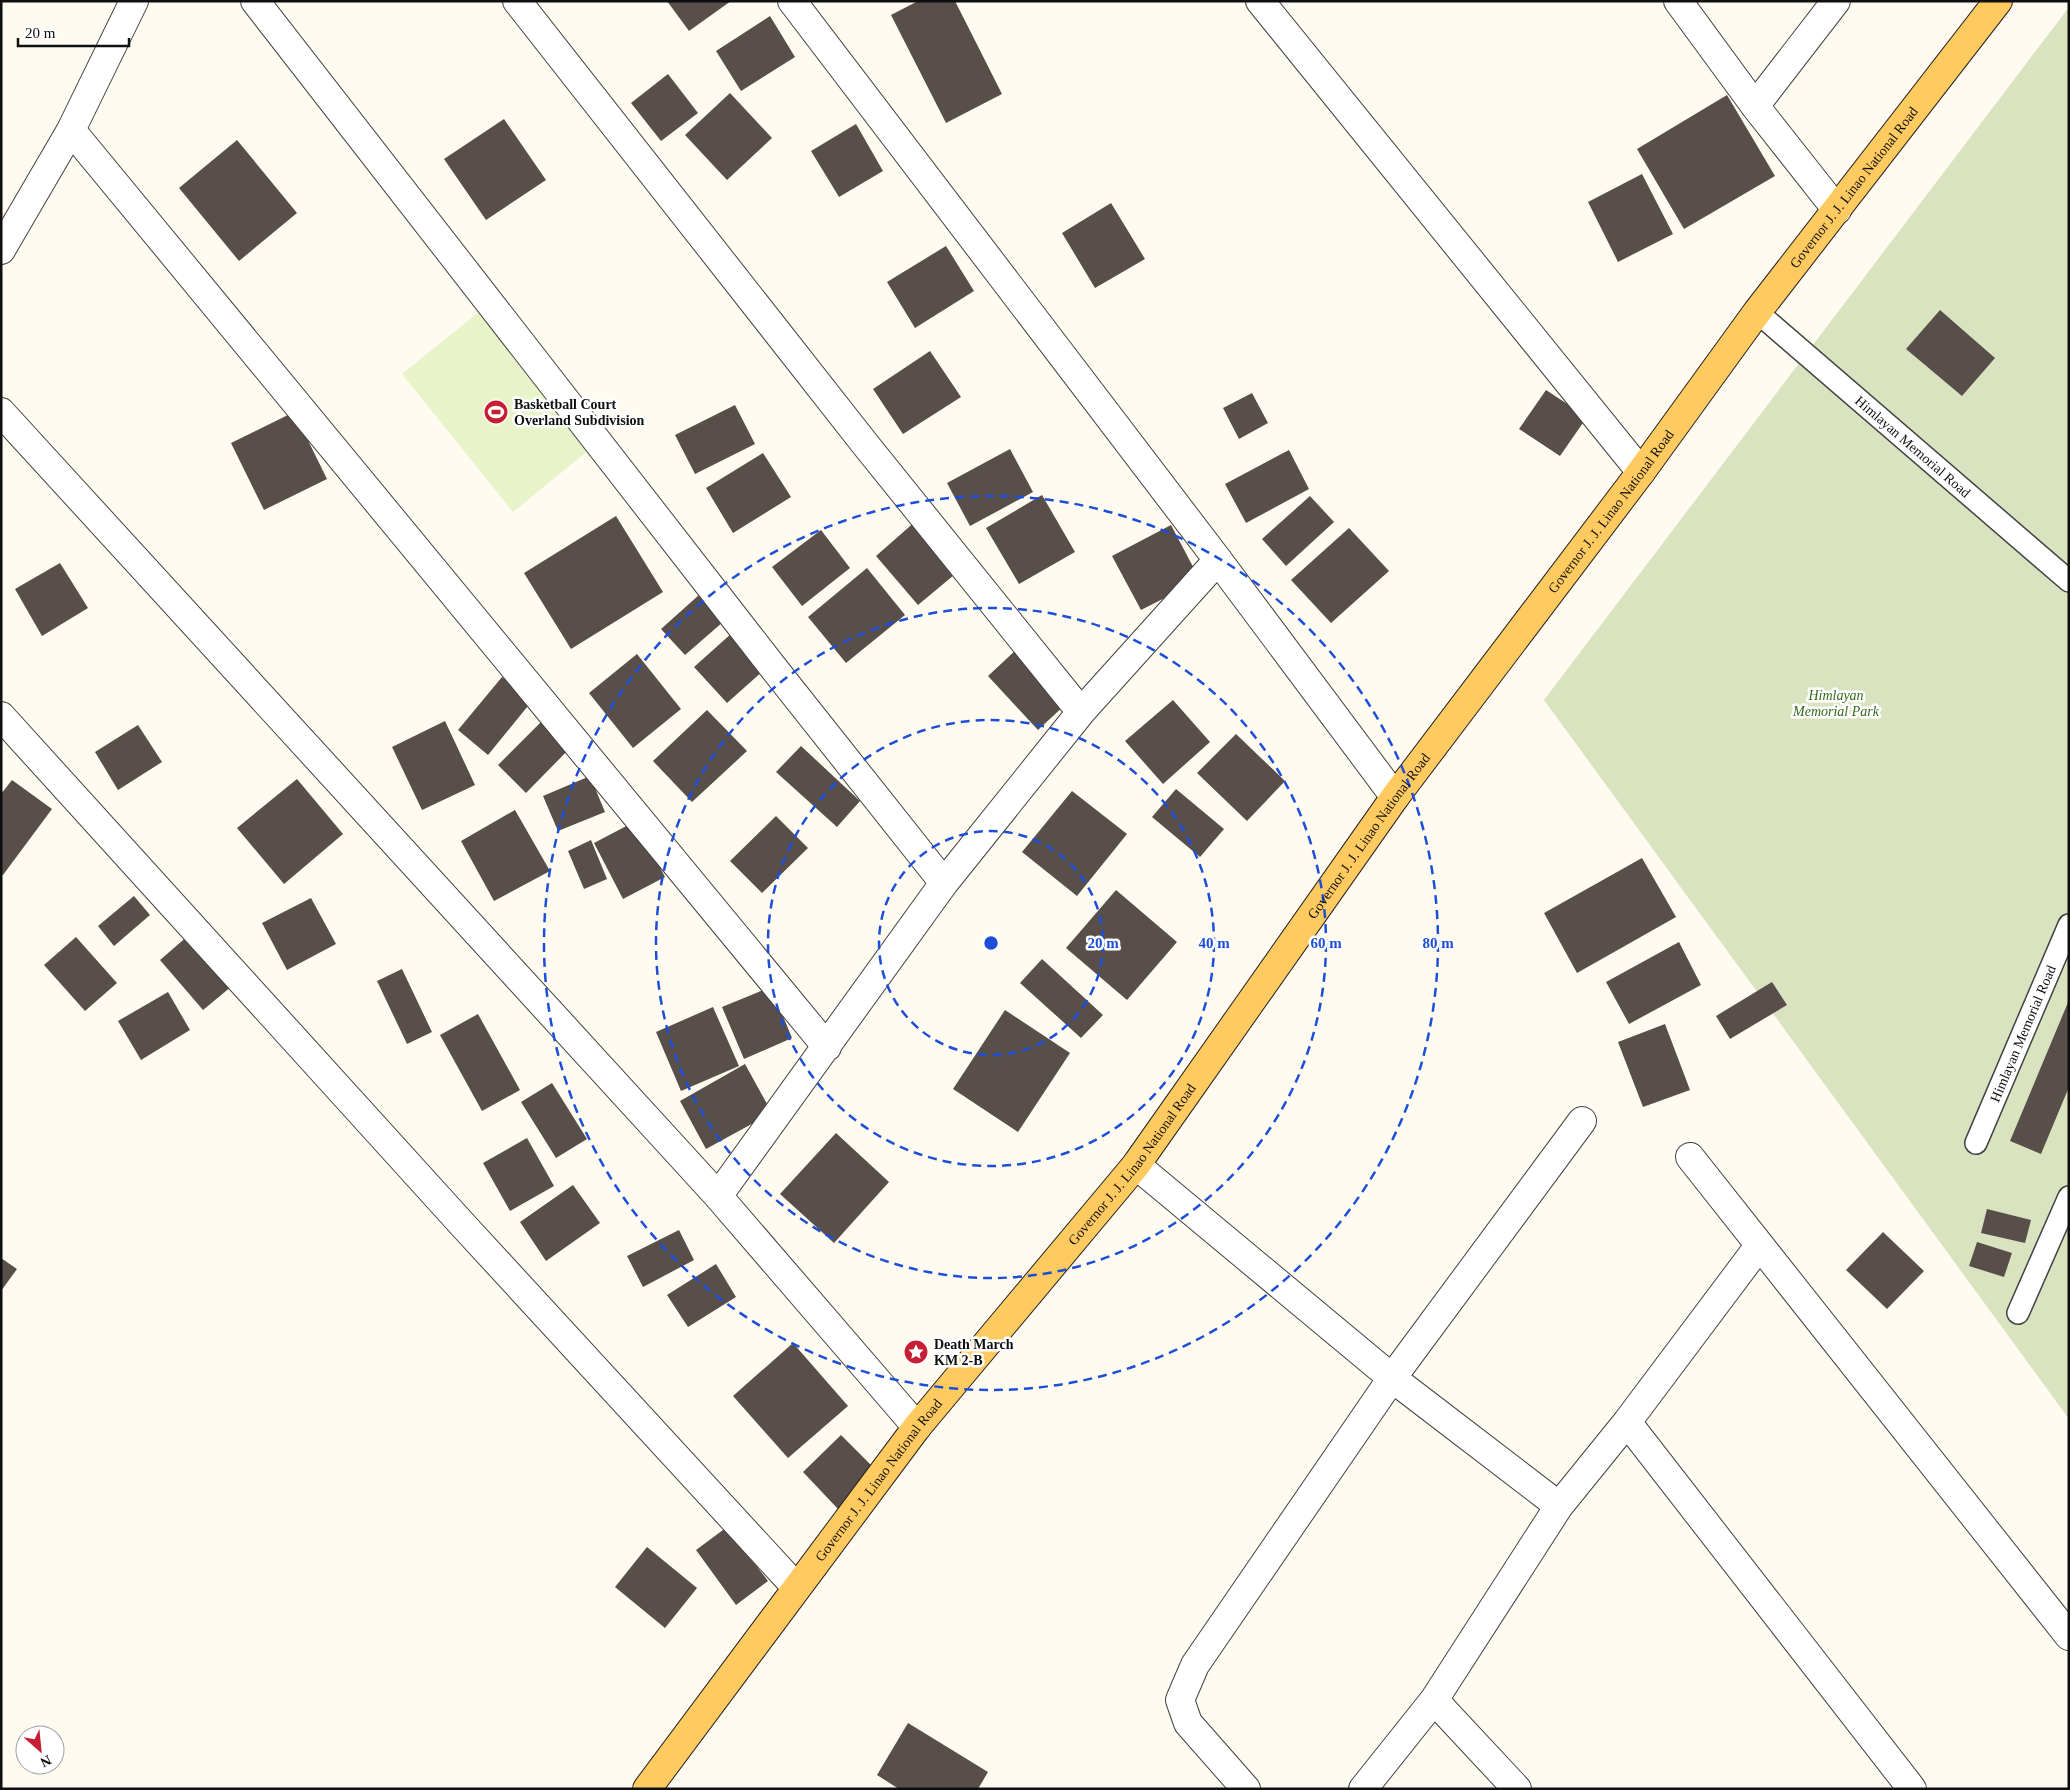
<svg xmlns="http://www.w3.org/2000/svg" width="2070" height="1790" font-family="Georgia,serif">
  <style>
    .cemetery { fill: #dae3bf }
    .pitch { fill: #e8f3c9 }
    .building { fill: #584e4a }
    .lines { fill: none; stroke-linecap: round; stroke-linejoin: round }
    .lane-casing { stroke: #424242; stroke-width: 24 }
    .street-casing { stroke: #424242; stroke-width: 30 }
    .primary-casing { stroke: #202020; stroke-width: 30 }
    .lane { stroke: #fff; stroke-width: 21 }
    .street { stroke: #fff; stroke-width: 28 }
    .primary { stroke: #ffcb60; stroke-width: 28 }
    .ring { fill: none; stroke: #1d4ed8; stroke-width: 2.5; stroke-dasharray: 9 6 }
    .labels { text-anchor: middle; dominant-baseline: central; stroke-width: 5; stroke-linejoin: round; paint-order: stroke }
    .street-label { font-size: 14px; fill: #0f0f0f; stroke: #fff }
    .poi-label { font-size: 14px; font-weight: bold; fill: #0f0f0f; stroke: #fff; text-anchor: start }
    .park-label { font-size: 14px; font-style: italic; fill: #326b1a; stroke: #fff }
    .centre { fill: #1d4ed8; stroke: #fff; stroke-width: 2.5 }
    .ring-label { font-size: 15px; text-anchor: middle; font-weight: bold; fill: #1d4ed8; stroke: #fff; stroke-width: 5; stroke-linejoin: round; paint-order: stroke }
  </style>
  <rect width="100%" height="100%" fill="#fffbf0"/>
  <path class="cemetery" d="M2069 7V1419L1544 700Z"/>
  <path class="pitch" d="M479 312 590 449 513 512 402 374Z"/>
  <path class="building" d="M667 1H731L689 31Z
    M918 1H955L1002 94 946 123 891 15Z
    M770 16 795 57 741 91 716 51Z
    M668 74 698 113 661 141 631 103Z
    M730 93 772 138 727 180 685 135Z
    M1727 95 1775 176 1684 229 1637 149Z
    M504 119 546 180 486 220 444 159Z
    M856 124 883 171 839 197 811 151Z
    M237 140 297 213 239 261 179 188Z
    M1642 174 1673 234 1618 262 1588 202Z
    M1111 203 1145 259 1095 288 1062 233Z
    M946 246 974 291 915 328 887 282Z
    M1940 310 1995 358 1962 396 1906 349Z
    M930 351 961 397 903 434 873 389Z
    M1546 390 1587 417 1560 456 1519 429Z
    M1252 393 1268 423 1239 439 1223 408Z
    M735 405 755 444 695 474 675 435Z
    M294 412 327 479 264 510 231 443Z
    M1010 449 1033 492 970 526 947 483Z
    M1289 450 1309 489 1246 523 1225 484Z
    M763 453 791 497 733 533 706 488Z
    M1042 495 1075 552 1019 584 986 528Z
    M1310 496 1334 522 1286 566 1262 539Z
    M616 516 663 592 571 649 524 573Z
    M917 520 960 570 918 605 876 556Z
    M1171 525 1200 580 1141 610 1112 556Z
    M1349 528 1389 571 1331 623 1291 580Z
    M821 530 850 568 802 606 772 567Z
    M60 563 88 608 42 636 15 589Z
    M867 568 905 615 846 663 808 617Z
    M699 595 723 622 685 655 661 629Z
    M732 633 765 669 727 703 694 667Z
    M1017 649 1067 703 1038 730 988 676Z
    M637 654 681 709 633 748 589 693Z
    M502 677 532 701 488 755 458 730Z
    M1173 700 1210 742 1163 784 1125 741Z
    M707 710 747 751 692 802 653 761Z
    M546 717 574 744 526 793 498 765Z
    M445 721 475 785 422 810 392 747Z
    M138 725 162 762 118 790 95 752Z
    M1236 734 1285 781 1247 821 1197 773Z
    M801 746 860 801 837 827 776 772Z
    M590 776 605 812 558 831 543 796Z
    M297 779 343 834 284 884 237 828Z
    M12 780 52 809 3 875 1 874V794Z
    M1176 789 1224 829 1200 857 1152 817Z
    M1072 791 1127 834 1077 896 1022 852Z
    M515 810 550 871 494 901 461 841Z
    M776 816 808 848 762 893 730 861Z
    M636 821 665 877 623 899 594 843Z
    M591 840 607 879 584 889 568 851Z
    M1642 858 1676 917 1577 973 1544 913Z
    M1116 890 1177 942 1127 1000 1066 948Z
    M134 896 150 915 114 946 98 926Z
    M311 898 336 944 287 970 262 923Z
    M189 935 232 986 203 1010 160 960Z
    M76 937 117 983 85 1011 44 965Z
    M1679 942 1701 985 1629 1024 1606 982Z
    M1042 959 1103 1015 1081 1038 1020 983Z
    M402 969 432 1032 407 1044 377 981Z
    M1772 982 1787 1005 1730 1039 1716 1016Z
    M771 987 792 1038 744 1059 722 1007Z
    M168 992 190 1030 141 1060 118 1021Z
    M2069 1000V1087L2041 1154 2010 1141Z
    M713 1007 739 1066 681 1091 656 1032Z
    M1005 1010 1070 1053 1018 1132 953 1089Z
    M478 1014 520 1090 482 1111 440 1035Z
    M1665 1024 1690 1090 1643 1107 1618 1042Z
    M745 1064 772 1113 706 1149 680 1101Z
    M552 1083 587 1139 556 1158 521 1102Z
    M836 1133 889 1182 834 1243 780 1194Z
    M527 1138 554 1186 510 1211 483 1163Z
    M573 1185 600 1223 546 1261 520 1222Z
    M1987 1209 2031 1220 2025 1243 1981 1233Z
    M679 1230 694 1260 643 1287 627 1256Z
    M1883 1232 1924 1271 1887 1309 1846 1270Z
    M1977 1242 2012 1253 2004 1277 1969 1266Z
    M1 1258 17 1269 1 1291Z
    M716 1264 736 1297 688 1327 667 1295Z
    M793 1343 848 1406 788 1458 733 1396Z
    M841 1435 877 1471 838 1509 803 1472Z
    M727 1527 768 1581 736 1605 696 1550Z
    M647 1547 697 1588 665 1628 615 1587Z
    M908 1723 988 1772 978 1789H899L877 1775Z"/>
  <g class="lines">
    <defs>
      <g id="lane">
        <path id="s1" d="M1757 312 2069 581"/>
        <path id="s2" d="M1976 1143 2069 925"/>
        <path d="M2018 1313 2069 1197"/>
      </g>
      <path id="street" d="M255 1 772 666 944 883
        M517 1 865 444 1081 712
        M792 1 1218 560 1395 797
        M1260 1 1641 472
        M1678 1 1755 106 1837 210
        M1755 106 1836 1
        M71 130 827 1047
        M1 250 71 130 134 1
        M1 412 718 1196 917 1427
        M1 716 462 1224 796 1587
        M1690 1157 2069 1636
        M1136 1165 1392 1378 1559 1506
        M718 1196 944 883 1081 712 1218 560
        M1627 1422 1912 1789
        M1434 1700 1517 1789
        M1246 1789 1188 1723 1180 1700 1195 1665 1392 1378 1582 1121
        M1363 1789 1434 1700 1559 1506 1627 1422 1759 1246"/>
      <g id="primary">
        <path id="s3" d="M647 1789 917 1427 1136 1165 1395 797 1641 472 1757 312 1998 1"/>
      </g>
    </defs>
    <use href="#lane" class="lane-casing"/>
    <use href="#street" class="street-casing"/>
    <use href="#primary" class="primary-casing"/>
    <use href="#lane" class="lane"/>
    <use href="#street" class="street"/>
    <use href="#primary" class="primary"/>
  </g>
  <g class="ring">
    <circle cx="991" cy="943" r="112"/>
    <circle cx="991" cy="943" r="223"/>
    <circle cx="991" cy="943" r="335"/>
    <circle cx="991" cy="943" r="447"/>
  </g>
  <defs>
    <symbol id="stadium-disc" viewBox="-11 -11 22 22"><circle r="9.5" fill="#c71e34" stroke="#fff"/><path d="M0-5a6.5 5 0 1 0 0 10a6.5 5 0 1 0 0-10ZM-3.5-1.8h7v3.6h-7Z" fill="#fff"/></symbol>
    <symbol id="sight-disc" viewBox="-11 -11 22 22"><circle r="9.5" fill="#c71e34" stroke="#fff"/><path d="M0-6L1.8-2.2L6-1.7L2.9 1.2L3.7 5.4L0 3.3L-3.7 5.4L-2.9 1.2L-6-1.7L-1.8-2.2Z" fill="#fff"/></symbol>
  </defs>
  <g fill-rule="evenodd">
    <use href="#stadium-disc" x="482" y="398" width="28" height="28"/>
    <use href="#sight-disc" x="902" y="1338" width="28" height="28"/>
  </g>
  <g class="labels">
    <g class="street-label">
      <text stroke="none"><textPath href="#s3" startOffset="2006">Governor J. J. Linao National Road</textPath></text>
      <text stroke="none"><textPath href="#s1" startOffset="206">Himlayan Memorial Road</textPath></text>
      <text stroke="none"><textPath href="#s3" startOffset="1601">Governor J. J. Linao National Road</textPath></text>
      <text stroke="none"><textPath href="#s3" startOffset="1196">Governor J. J. Linao National Road</textPath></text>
      <text stroke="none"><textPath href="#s2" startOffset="119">Himlayan Memorial Road</textPath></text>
      <text stroke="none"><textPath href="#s3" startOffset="791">Governor J. J. Linao National Road</textPath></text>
      <text stroke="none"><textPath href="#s3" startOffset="386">Governor J. J. Linao National Road</textPath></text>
    </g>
    <g class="poi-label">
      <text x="514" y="404">Basketball Court<tspan x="514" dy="16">Overland Subdivision</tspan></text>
      <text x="934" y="1344">Death March<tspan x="934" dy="16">KM 2-B</tspan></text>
    </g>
    <g class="park-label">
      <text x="1836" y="695">Himlayan<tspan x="1836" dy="16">Memorial Park</tspan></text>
    </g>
  </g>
  <circle cx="991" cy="943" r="8" class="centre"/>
  <g class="ring-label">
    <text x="1103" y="948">20 m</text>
    <text x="1214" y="948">40 m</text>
    <text x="1326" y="948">60 m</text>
    <text x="1438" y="948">80 m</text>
  </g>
  <rect width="2070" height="1790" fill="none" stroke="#0f0f0f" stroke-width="5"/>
  <g transform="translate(40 1750) rotate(153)"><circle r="24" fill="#ffffff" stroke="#9f9f9f"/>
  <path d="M0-4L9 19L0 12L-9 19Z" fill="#c71e34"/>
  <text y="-8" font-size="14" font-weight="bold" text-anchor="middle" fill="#0f0f0f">N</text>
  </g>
  <path d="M18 38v8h111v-8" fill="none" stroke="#0f0f0f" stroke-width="2.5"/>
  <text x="25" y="38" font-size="15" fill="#0f0f0f" stroke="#ffffff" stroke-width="4" paint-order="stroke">20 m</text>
</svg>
